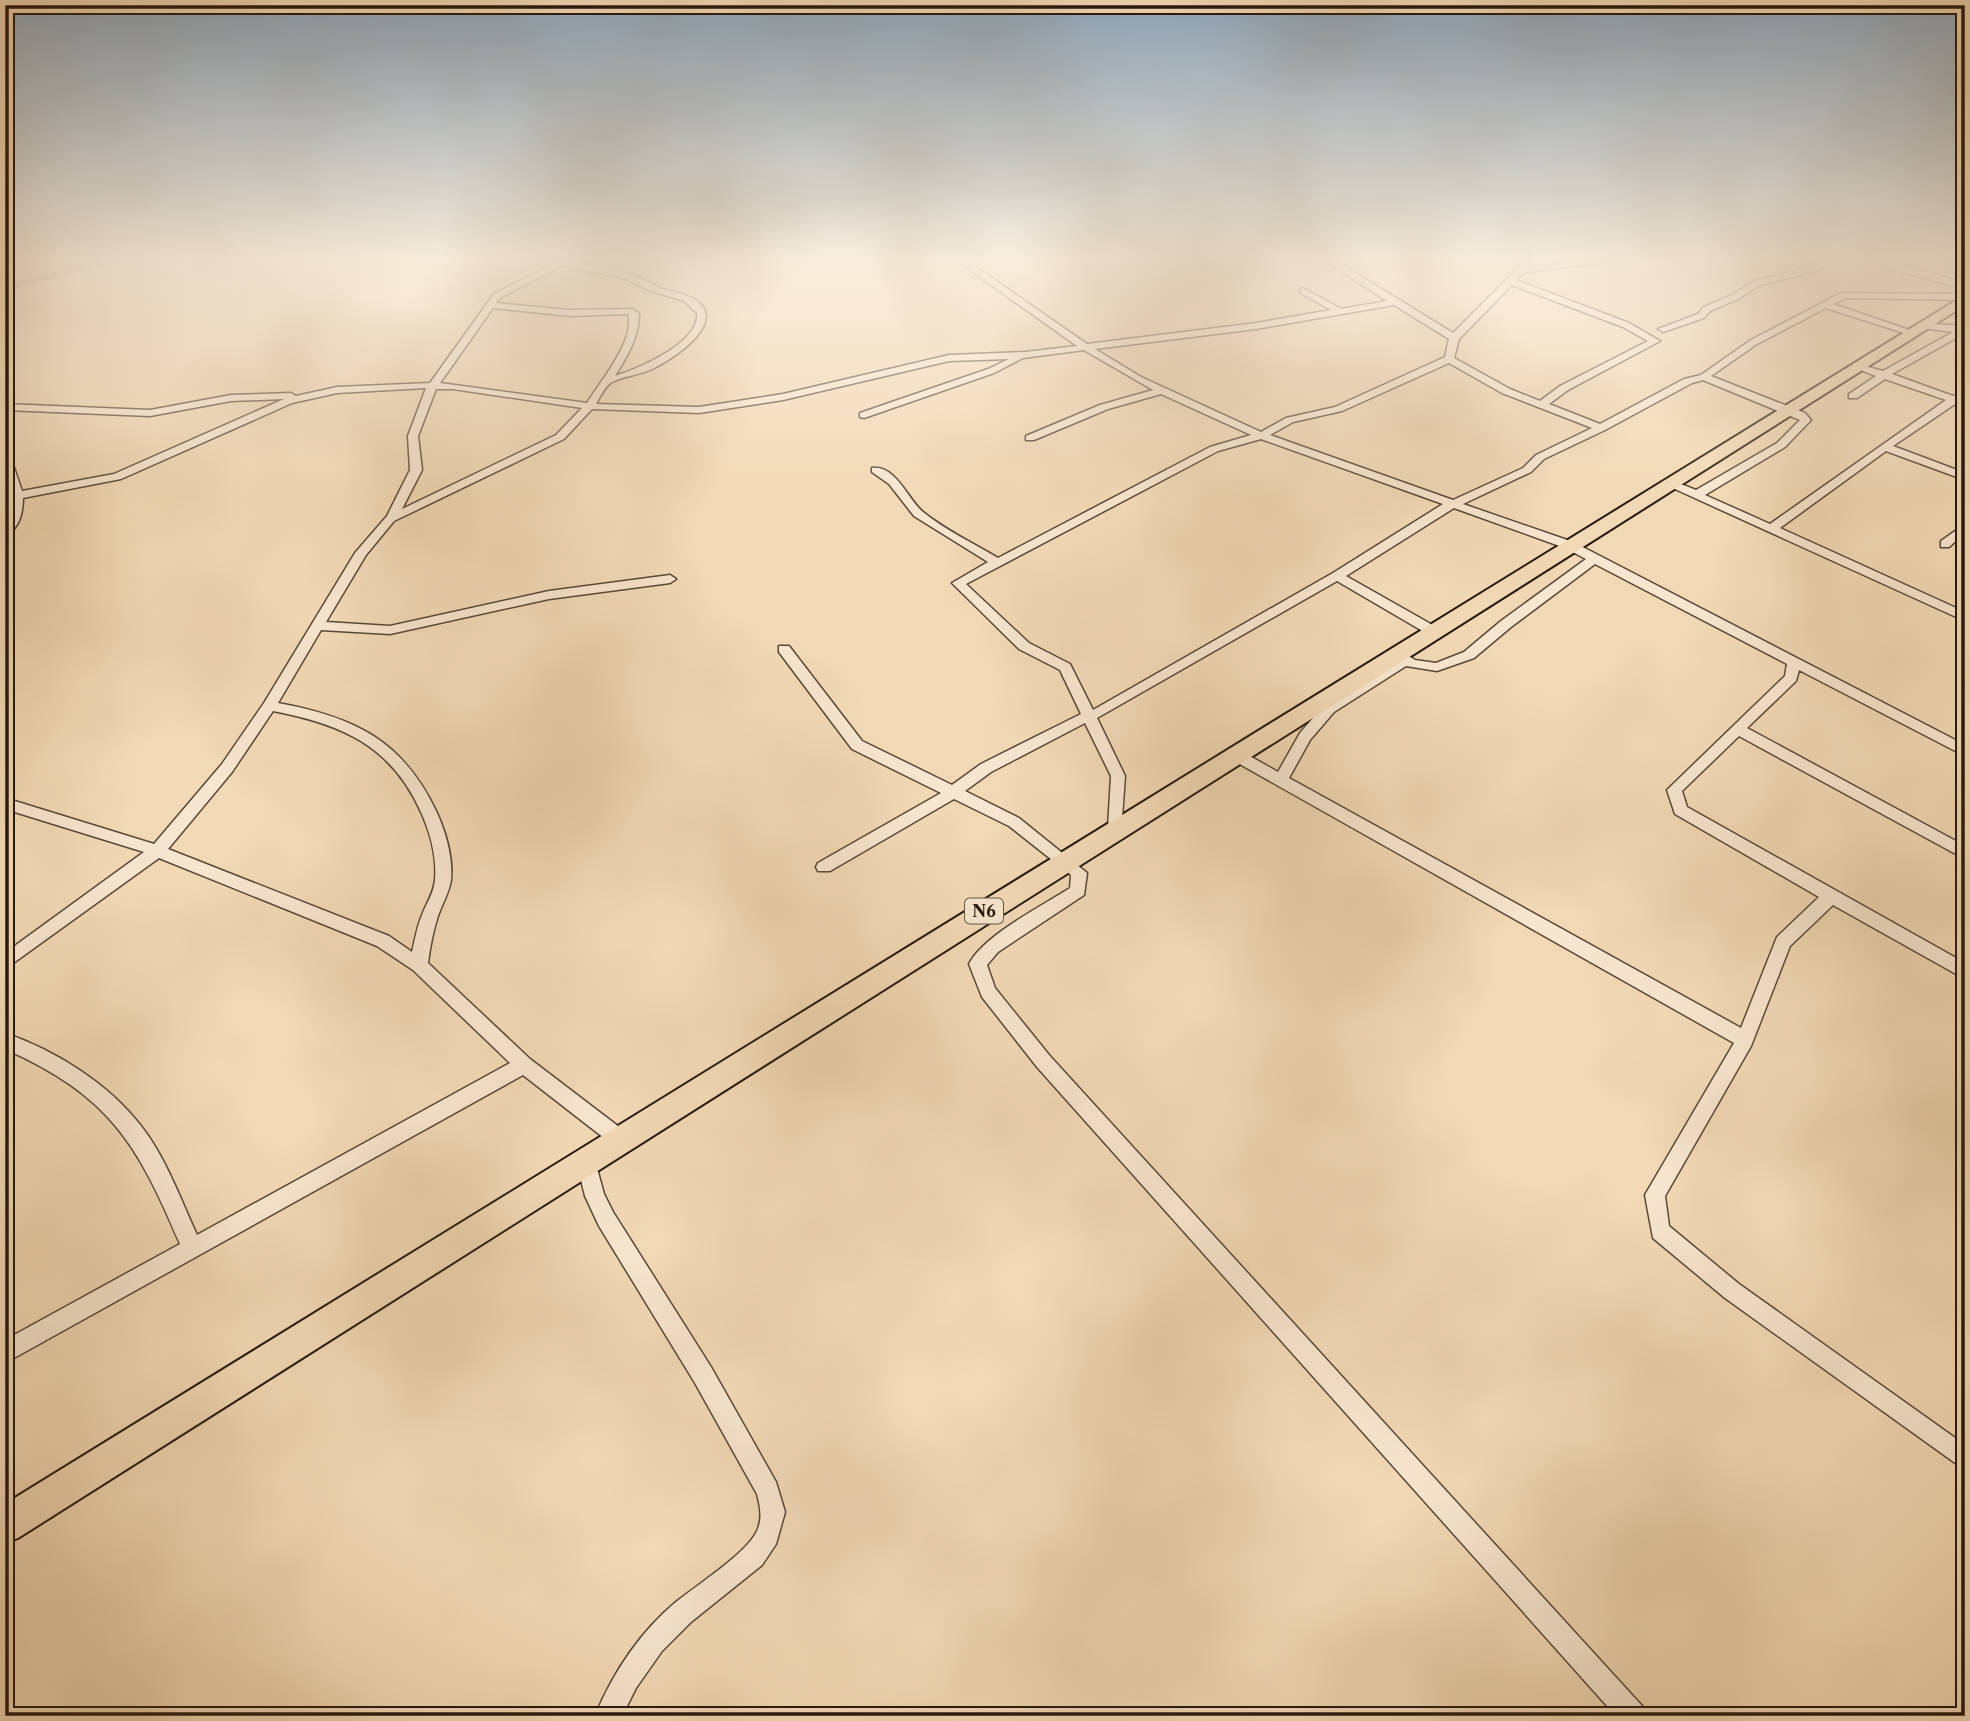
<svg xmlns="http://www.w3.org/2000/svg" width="1970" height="1721" font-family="'Libre Caslon Text',serif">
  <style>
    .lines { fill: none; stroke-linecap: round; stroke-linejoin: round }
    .river { fill: #ad977c; fill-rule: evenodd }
    .minor-casing { stroke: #594838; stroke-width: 3 }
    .trunk-casing { stroke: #26180e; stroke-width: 4 }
    .minor { fill: #f7e6cf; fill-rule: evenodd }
    .trunk { fill: #f2d9b5; fill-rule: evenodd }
    .labels { text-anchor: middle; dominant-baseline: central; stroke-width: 5; stroke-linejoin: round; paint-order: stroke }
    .shield { fill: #f7e6cf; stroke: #655648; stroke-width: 2 }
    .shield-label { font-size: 16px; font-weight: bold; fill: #26180e }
  </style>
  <rect width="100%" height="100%" fill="#f2d9b5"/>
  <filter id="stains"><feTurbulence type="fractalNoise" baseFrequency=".00286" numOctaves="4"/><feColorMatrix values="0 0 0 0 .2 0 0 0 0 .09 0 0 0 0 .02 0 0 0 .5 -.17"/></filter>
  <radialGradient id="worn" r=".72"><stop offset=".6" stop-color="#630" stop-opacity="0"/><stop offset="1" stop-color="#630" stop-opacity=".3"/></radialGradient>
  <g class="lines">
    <path class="river" d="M113 256H138L5 292V284Z"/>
    <defs>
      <path id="minor" d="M567 256H579L571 261C594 264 617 269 638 277 647 280 653 286 662 289 674 292 687 294 697 301 727 324 672 360 652 369 640 375 624 376 612 382 605 386 600 397 596 404L699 407 783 394 949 355 1025 352 1077 346 950 256H960L1087 344 1256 323 1331 310 1300 293V289L1303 288 1341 309 1387 301 1317 256H1328L1453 333 1517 269 1620 256H1648L1523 273 1516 280 1629 323 1660 341 1568 390 1549 404 1600 424 1684 379 1701 375 1751 340 1841 293 1965 294V300L1846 298 1833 304 1915 332 1907 334 1826 308 1757 344 1711 376 1805 413 1811 420 1785 447 1705 495 1770 524 1946 400 1885 379 1857 398H1849V394L1876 376 1853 367V363L1883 371 1953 332 1921 328 1918 327V323L1965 326V333L1892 374 1953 396 1965 390V398L1962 399 1965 400V406L1955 404 1893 446 1965 473V480L1886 451 1780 528 1965 612V621L1664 484 1662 482 1668 479 1696 490 1777 443 1800 420 1703 380 1692 383 1605 430 1544 459 1531 472 1463 504 1573 542 1965 745V756L1799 670 1796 681 1747 728 1965 846V859L1739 736 1682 791 1687 807 1965 963V979L1833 905 1790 946 1751 1046 1665 1196 1669 1226 1739 1284 1965 1445V1470L1725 1298 1653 1238 1645 1195 1734 1043 1229 758 1227 754 1229 750H1239L1278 772 1300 733 1324 705 1396 660 1389 656V650H1399L1415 660 1436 663 1464 652 1501 621 1586 559 1565 548 1454 508 1346 576 1436 627V633H1426L1337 581 1097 718 1125 776 1121 832 1116 834 1108 828 1111 776 1085 723 991 772 965 791 1019 818 1087 873 1084 895 998 952 987 965 995 988 1049 1055 1643 1707 1647 1716H1616L1037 1067 982 997 969 964C984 935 1042 906 1070 888L1071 875 1009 826 954 799 830 871H818L816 867 818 863 941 793 852 749 779 652V646H789L862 741 952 785 981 764 1081 714 1060 670 1019 649 952 583 988 562 914 516 889 484 872 472V468C896 465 908 500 923 512 945 530 973 543 998 558L1210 447 1251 435 1161 394 1108 409 1034 440H1026V436L1100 405 1153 390 1084 350 1023 358 994 373 864 418 860 417V413L988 369 1009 359 949 361 783 400 699 413 592 409 564 439 394 521 366 555 326 622 390 626 549 591 670 575 676 579 670 583 549 599 390 634 321 630 278 703C354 717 403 740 437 813 446 833 453 858 451 880 449 893 442 904 438 916 433 931 430 947 428 963L530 1059 627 1133 630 1139 627 1145 620 1148 613 1145 523 1075 5 1363V1340L180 1244C137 1143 110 1096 5 1049V1033C56 1051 108 1083 141 1126 166 1158 180 1198 197 1235L510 1063 413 970 377 946 159 858 5 969V953L144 852 5 809V798L154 844 222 764 264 703 355 553 387 516 410 470 408 436 426 388 337 393 292 403 121 479 23 498C23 513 19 529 5 536 5 524 11 515 12 503 12 486 5 470 5 453L10 456 22 491 114 474 284 399 231 401 150 416 5 410V404L150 410 231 395 291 393 296 396 337 387 430 383 494 294ZM562 266 624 278 648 290 684 301 697 313C700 343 638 369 615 376 627 356 639 338 639 314L633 309 570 310 496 303 500 298ZM1512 285 1623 327 1648 341 1560 386 1540 401 1510 389 1454 358 1459 339ZM1394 305 1449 339 1445 357 1335 407 1286 418 1261 432 1141 377 1095 349 1256 329ZM493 308 570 316 628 314C636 339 601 381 587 403L440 383ZM1449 363 1502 393 1592 428 1536 455 1523 468 1453 500 1270 435 1293 422 1342 411ZM436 389H453L582 408 556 435 402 509 422 470 418 436ZM1261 439 1443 504 1333 573 1093 710 1070 664 1029 643 966 584 1218 451ZM1595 564 1787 664 1785 676 1667 790 1675 814 1819 897 1777 937 1741 1028 1289 778 1310 740 1334 712 1406 666 1437 671 1474 658 1511 627ZM273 711C341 724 391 745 421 812 430 832 437 857 435 880 434 893 426 904 422 915 417 927 415 939 412 952L389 936 168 849 232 772Z
        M1829 256H1840L1813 272 1760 285 1738 299 1710 311 1704 318 1663 332 1658 329 1698 314 1704 307 1732 295 1754 281 1807 268Z
        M1860 256H1873L1965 283V289L1887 268Z
        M1965 524V533L1949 547H1941V541Z
        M586 1151 593 1154 604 1194 613 1212 711 1367 776 1482 785 1512 776 1544 762 1565 691 1622 662 1651 636 1688 622 1716H595C613 1673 640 1632 676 1602 697 1585 747 1553 757 1531 763 1518 760 1506 757 1494L695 1383 599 1226 585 1196 576 1160 579 1154Z"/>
      <path id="trunk" d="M1965 295V305L18 1538 5 1543V1504Z"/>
    </defs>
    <use href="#minor" class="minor-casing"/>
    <use href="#trunk" class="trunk-casing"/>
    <use href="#minor" class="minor"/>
    <use href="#trunk" class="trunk"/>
  </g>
  <linearGradient id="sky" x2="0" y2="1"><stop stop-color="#90a8bd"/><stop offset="0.52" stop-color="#f9eede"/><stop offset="1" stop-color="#f9eede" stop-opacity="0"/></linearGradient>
  <rect width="1970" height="497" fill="url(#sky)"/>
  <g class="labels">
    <rect class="shield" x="965" y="898.5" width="38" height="25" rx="5"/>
    <g class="shield-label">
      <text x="984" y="911">N6</text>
    </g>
  </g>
  <rect width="1970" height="1721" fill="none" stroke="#f2d9b5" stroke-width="28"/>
  <rect x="7" y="7" width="1956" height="1707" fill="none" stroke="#26180e" stroke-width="3.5"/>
  <rect x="14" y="14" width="1942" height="1693" fill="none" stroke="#26180e" stroke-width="2"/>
  <rect width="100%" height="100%" filter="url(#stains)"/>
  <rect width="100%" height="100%" fill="url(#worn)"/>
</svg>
